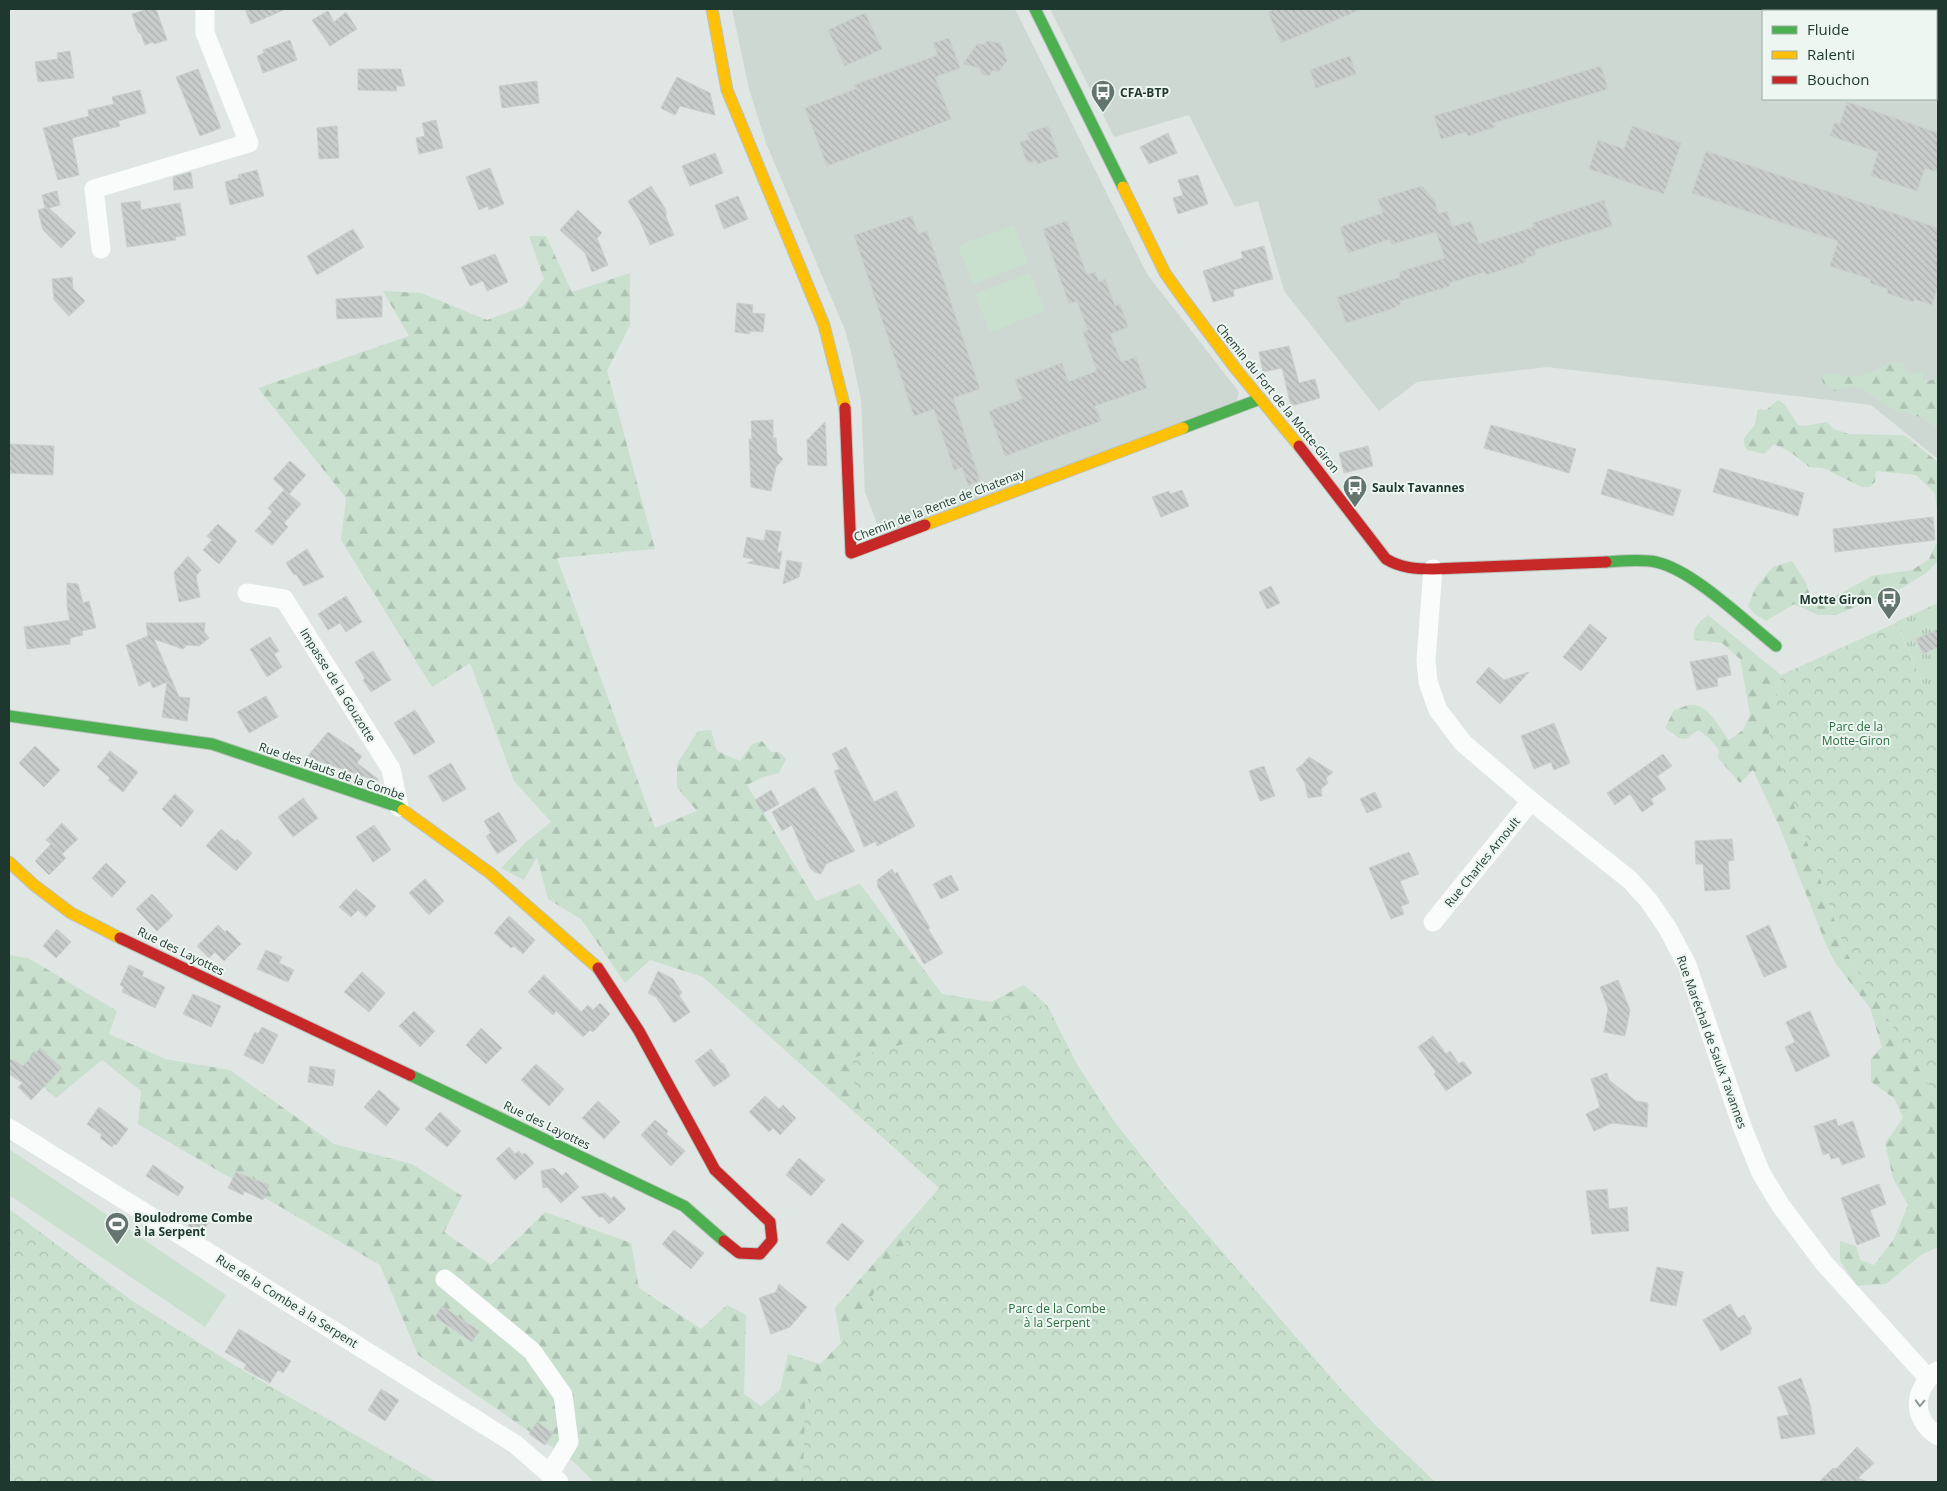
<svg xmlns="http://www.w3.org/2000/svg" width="1947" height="1491" font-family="'Open Sans',sans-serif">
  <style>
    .built { fill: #ced8d3; fill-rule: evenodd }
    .grass { fill: url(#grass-tufts) }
    .forest { fill: url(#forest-firs) }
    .park { fill: url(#park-crowns) }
    .garden { fill: #c9e0ce }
    .building { fill: url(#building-back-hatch); stroke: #c9cfcc }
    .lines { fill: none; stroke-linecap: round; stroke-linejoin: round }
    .fast-casing { stroke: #bac3be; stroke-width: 13 }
    .slow-casing { stroke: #bac3be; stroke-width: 13 }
    .jam-casing { stroke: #bac3be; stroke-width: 13 }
    .street { stroke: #fafbfb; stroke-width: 19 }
    .fast { stroke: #4caf50; stroke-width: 11 }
    .slow { stroke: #ffc107; stroke-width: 11 }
    .jam { stroke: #c62828; stroke-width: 11 }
    .oneway { stroke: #8c9a95 }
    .labels { text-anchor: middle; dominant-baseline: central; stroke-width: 4; stroke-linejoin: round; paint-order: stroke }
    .poi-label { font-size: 12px; font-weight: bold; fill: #1f382f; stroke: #edf6f1; text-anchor: start }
    .street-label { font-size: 12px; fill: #1f382f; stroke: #edf6f1 }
    .park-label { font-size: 12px; fill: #2a6e3f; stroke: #edf6f1 }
  </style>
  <defs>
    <pattern id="grass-tufts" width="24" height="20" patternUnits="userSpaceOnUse" patternTransform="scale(1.25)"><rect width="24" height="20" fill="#c9e0ce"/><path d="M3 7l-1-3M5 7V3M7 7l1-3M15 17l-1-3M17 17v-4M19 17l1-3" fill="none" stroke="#acc1b1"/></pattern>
    <pattern id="forest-firs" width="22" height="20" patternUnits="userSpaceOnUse" patternTransform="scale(1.25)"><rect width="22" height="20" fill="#c9e0ce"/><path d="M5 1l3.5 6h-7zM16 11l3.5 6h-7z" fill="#acc1b1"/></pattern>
    <pattern id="park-crowns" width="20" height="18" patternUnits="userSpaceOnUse" patternTransform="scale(1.25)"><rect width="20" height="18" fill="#c9e0ce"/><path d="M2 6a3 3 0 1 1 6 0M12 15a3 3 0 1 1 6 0" fill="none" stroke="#acc1b1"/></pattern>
    <pattern id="building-back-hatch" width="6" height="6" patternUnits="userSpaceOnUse" patternTransform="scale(1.25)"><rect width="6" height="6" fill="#c8cdcb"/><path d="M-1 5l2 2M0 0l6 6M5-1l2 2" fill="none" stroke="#abb1af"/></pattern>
  </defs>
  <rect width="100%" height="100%" fill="#e0e6e3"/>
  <path class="built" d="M732 9H1015L1147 274 1239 392 1236 404 882 537 865 492 861 400 851 352 845 330 766 143 749 89Z
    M1050 9H1938V459L1871 405 1547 367 1417 382 1379 411 1284 291 1258 201 1235 207 1189 115 1114 137ZM1763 11H1936V99H1763Z"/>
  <path class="grass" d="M1938 603V690H1926L1896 622Z"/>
  <path class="forest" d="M529 236H546L572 292 630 273V325L607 371 655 549 557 558 655 828 697 811 677 787V764L698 731 711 730 717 751 740 761 752 744 762 741 771 752H779L786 759 779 773 763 777 747 785 816 901 860 884 942 994 991 1002 1024 985 1047 1005 1076 1063 1113 1120 1165 1186 1339 1387 1377 1427 1435 1482 885 1075 861 1118 703 977 650 960 625 983 581 919 548 899 537 857 524 880 501 868 526 842 551 822 514 781 470 663 432 687 341 540 346 498 258 388 409 336 383 291 421 293 487 320 522 307 544 279Z
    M1895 361 1903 363 1906 372 1912 374 1920 371 1923 374V380L1928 381 1938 378V429L1921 417 1898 412 1859 387H1850L1835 391 1823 383 1821 376C1832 370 1845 378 1857 376 1870 374 1883 367 1895 361Z
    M1778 400 1785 405 1798 425 1805 426 1827 422 1834 429 1849 434 1904 435 1938 462V520L1935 493 1916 475 1876 471 1875 482 1870 487H1862L1823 468 1809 467 1792 453 1774 444 1764 454 1747 450C1737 435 1753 434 1756 421 1757 416 1756 414 1758 409L1766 410Z
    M1938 540V561L1926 573 1904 587 1836 615H1818L1794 604 1766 621 1756 615 1748 606 1756 587 1773 567 1792 561 1805 581 1810 595 1829 600 1872 576 1912 570 1929 559Z
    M1708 615 1781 675 1769 734 1846 952 1938 1099V1247L1921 1255 1886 1284 1857 1286 1840 1261V1241L1856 1246 1860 1260 1874 1265 1894 1239 1908 1205 1893 1178 1885 1143 1903 1118 1894 1098 1871 1082V1059L1882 1047 1870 1008 1836 964 1827 947 1780 828 1753 770 1740 783 1718 758 1719 750 1708 737 1698 730 1686 739 1679 738 1665 728 1674 710C1679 709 1684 706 1689 705 1708 702 1719 728 1729 740L1743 730 1750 714 1740 659 1722 643 1694 640C1692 628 1699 622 1708 615Z
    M9 955 28 958 117 1011 109 1034 165 1059 230 1070 334 1144 412 1164 462 1196 444 1232 491 1265 545 1212 631 1243 639 1288 701 1329 727 1305 746 1315 744 1394 761 1406 780 1390 788 1354 820 1364 841 1343 835 1308 939 1188 1205 1482H594L574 1462 418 1355 380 1265 138 1124 141 1091 102 1060 56 1098 9 1056Z"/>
  <path class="park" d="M1896 623 1926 690H1938V1099L1846 952 1769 734 1781 675Z
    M1047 1005 1076 1063 1113 1120 1165 1186 1339 1387 1377 1427 1435 1482H803L805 1404 939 1188 861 1118 852 1058Z
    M9 1209 134 1302 244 1371 437 1482H9Z"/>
  <path class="garden" d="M1014 225 1028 263 973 284 958 246Z
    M1030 273 1045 311 990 332 975 294Z
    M9 1149 226 1295 205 1327 9 1195Z"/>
  <path class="building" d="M148 9H156L167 40 154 44 153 42 145 45 141 34 138 32 132 14Z
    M245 9H286L251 24Z
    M1276 9H1362L1281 43 1268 12Z
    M328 11 334 22 346 12 357 29 330 46 312 20Z
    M865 13 882 49 845 66 828 30Z
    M949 38 960 68 935 77 951 119 827 166 805 108 856 89 854 85 938 55 933 43Z
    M290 40 297 60 263 73 257 56 264 53 263 50Z
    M987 41 1001 43 1007 61 998 72 993 70 989 76 982 74 980 68 963 64 978 43 984 45Z
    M70 51 74 78 38 82 35 62 58 59 57 53Z
    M1350 56 1356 74 1316 88 1310 70Z
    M1601 66 1608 89 1493 123 1495 127 1468 136 1466 132 1441 139 1434 116Z
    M198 69 221 128 200 136 176 77Z
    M358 69H401L405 86H396L397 91 358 90Z
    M677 77 710 93 715 115 680 106 675 115 661 108Z
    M537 81 539 103 502 108 499 86Z
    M140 90 146 113 118 121 120 126 72 138 79 175 58 180 43 128 89 116 88 110 114 104 112 97Z
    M1847 102 1938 133V172L1925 168 1917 191 1871 176 1878 152 1830 136 1835 122 1840 124Z
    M436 120 443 148 419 154 416 138 425 136 422 123Z
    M337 126 339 158 319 159 317 128Z
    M1048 126 1059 157 1037 164 1036 161 1027 163 1020 142 1030 139 1027 133Z
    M1632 126 1681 143 1664 194 1589 169 1598 140 1624 149Z
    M1168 133 1177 153 1149 164 1140 147Z
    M1706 151 1938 228V286L1932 305 1914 299 1913 302 1887 293 1888 289 1870 283 1871 279 1830 266 1838 241 1692 193Z
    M715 153 723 173 690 186 682 166Z
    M490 168 504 204 489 210 488 206 479 210 466 177Z
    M257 170 264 196 230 205 225 182 239 178 238 175Z
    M191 172 193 188 174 190 173 177Z
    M1198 175 1208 204 1178 214 1173 198 1183 195 1178 180Z
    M651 186 666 210V217L674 235 650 245 640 221 628 201Z
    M1422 186 1435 201 1438 214 1447 211 1452 227 1471 221 1479 244 1534 227 1533 223 1604 200 1612 226 1534 250 1536 255 1525 258 1526 262 1486 275 1485 272 1449 283 1450 286 1400 301 1401 304 1391 309 1346 323 1337 297 1400 277 1399 272 1445 258 1436 232 1392 244 1390 239 1348 253 1340 227 1383 213 1378 199Z
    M57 191 60 205 49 208 76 233 61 248 43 230 38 210 45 208 42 195Z
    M738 196 748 219 724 229 715 205Z
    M140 201 141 210 180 203 186 235 175 237 176 240 127 247 121 203Z
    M578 210 602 233 597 238 608 265 592 272 585 253 560 230Z
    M912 216 918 234 927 231 980 389 953 398 980 481 968 485 962 467 954 470 934 409 914 416 854 235Z
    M1067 221 1087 275 1095 272 1099 282 1105 279 1115 306 1120 304 1128 327 1110 334 1121 362 1136 357 1147 388 1095 406 1101 421 1005 456 989 411 1022 399 1015 380 1062 363 1068 382 1097 371 1083 332 1088 330 1077 301 1069 304 1043 229Z
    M353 229 364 247 317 275 307 256Z
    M1264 246 1273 279 1233 290 1234 296 1213 302 1203 271 1243 258 1241 252Z
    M495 254 508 282 487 291 483 281 470 286 461 267Z
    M72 277 73 289 85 301 69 316 54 300 52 279Z
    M382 296V317L337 319 336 299Z
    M737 303 753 305 752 313 765 314 763 332 750 331V334L735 332Z
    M1289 346 1299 383 1315 379 1320 398 1291 406 1282 368 1263 372 1259 352Z
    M773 420V438H776L777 453 783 459 776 467 771 491 751 487 749 439H752L751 421Z
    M825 422 827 466 808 465 807 440Z
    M1491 425 1576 449 1569 473 1484 448Z
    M9 444 54 446 53 475 9 473Z
    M1368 446 1373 466 1344 473 1339 453Z
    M290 461 306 475 289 494 273 479Z
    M1720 468 1804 493 1798 516 1713 492Z
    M1608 469 1681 490 1673 516 1601 494Z
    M284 490 301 504 284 523 288 527 272 545 255 531 272 512 268 508Z
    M1182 490 1189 506 1161 517 1152 497 1169 491 1170 494Z
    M1933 517 1935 540 1835 552 1833 529Z
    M218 524 237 541 219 564 203 550 212 540 207 536Z
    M766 530 781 532 777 553 782 551 779 569 747 563 753 561V559L743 557 747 537 764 541Z
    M307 549 324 577 304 586 296 574 294 575 286 563Z
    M188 556 201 570 196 576 200 597 179 602 174 572Z
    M787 560 802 563 799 577 783 584Z
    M67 583 78 584 83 603 89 601 96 628 82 631 83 635 70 638V644L27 649 24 627 70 620 67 607Z
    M1271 586 1280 603 1267 609 1259 592Z
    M346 596 362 622 346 632 340 623 328 630 318 614Z
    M146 623H205L204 632 209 638 199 646 186 645 183 649 154 639 179 697 190 698 187 721 162 717 167 682 153 688 150 681 139 686 126 645 148 636Z
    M1590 624 1607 638 1581 671 1563 657Z
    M1938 629V647L1923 654 1916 639Z
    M270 637 279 651 274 654 282 667 267 677 250 649Z
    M373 651 391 680 371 692 363 680 365 678 355 662Z
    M1727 655 1731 675 1717 678 1718 686 1697 690 1690 662Z
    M1489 667 1504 680 1529 672 1500 704 1476 682Z
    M266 696 278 717 249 733 237 712Z
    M415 710 435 742 414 755 394 723Z
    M1554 723 1570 763 1554 770 1551 762 1534 769 1521 736Z
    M328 732 355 750 354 751 362 756 357 763 378 779 377 781 307 757Z
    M35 746 60 770 44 787 19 763Z
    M846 747 874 802 896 791 915 826 877 846 876 841 864 847 834 771 840 769 832 754Z
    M110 751 138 772 123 792 108 780 110 778 97 767Z
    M1663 754 1672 766 1657 776 1666 789 1651 799 1654 804 1642 812 1630 794 1615 805 1607 793Z
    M1309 757 1333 772 1326 778 1328 783 1321 789 1322 796 1308 798 1305 783 1296 769 1302 765Z
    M451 763 466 789 443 802 428 776Z
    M1264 766 1275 796 1260 801 1249 771Z
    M814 787 855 851 826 864 821 874 815 872 810 868 792 825 782 831 772 812Z
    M771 790 779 804 763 813 755 800Z
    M1375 792 1382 807 1367 813 1360 799Z
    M175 794 194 811 181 827 162 809Z
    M303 798 318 818 293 837 278 817Z
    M499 812 517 841 497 854 486 836 491 833 484 821Z
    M62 823 78 839 62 854 66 858 49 875 35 861 51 844 46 840Z
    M374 825 391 850 373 862 356 837Z
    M221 829 235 841 237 839 252 853 236 871 206 846Z
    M1732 839 1734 860 1728 861 1730 889 1705 891 1703 864H1696L1695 841Z
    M1409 852 1419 874 1400 881 1409 903 1401 906 1404 914 1391 919 1369 868Z
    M106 863 126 882 112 897 92 878Z
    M892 869 895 874 897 872 930 928 928 929 943 953 924 964 878 887 877 880Z
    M951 875 959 890 941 899 933 884Z
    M425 879 444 901 429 915 409 893Z
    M356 889 376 906 366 917 358 910 351 917 339 907Z
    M152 894 173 916 157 931 136 909Z
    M509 916 535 940 523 954 514 946 511 948 494 933Z
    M218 925 225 932 227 930 241 944 224 961 215 952 209 958 197 946Z
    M1769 925 1787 967 1764 977 1746 936Z
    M57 929 71 942 56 958 43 946Z
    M266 950 282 957 279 963 294 970 288 982 257 969Z
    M129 965 144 972 142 976 165 987 155 1008 122 992 124 987 120 985Z
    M658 971 673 979 682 993 679 995 690 1012 674 1023 656 997 648 993Z
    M362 972 385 993 369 1012 344 992Z
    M544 975 581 1012 588 1005 593 1010 600 1003 610 1014 593 1032 590 1030 583 1037 556 1011 553 1015 528 992Z
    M1618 980 1630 1010 1625 1036 1604 1032 1608 1009 1600 987Z
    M193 994 221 1006 211 1027 183 1014Z
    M414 1011 435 1031 420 1047 399 1026Z
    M1810 1011 1830 1056 1796 1072 1785 1047 1795 1042 1786 1022Z
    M262 1027 278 1035 263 1064 244 1055 255 1032 258 1034Z
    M481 1028 502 1048 486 1064 466 1045Z
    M1433 1036 1446 1054 1450 1051 1459 1064 1463 1061 1472 1073 1446 1091 1434 1074 1436 1072 1418 1047Z
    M40 1048 62 1068 31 1100 18 1087 23 1083 9 1074V1058L23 1066Z
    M711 1049 722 1064 723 1063 730 1076 714 1087 695 1061Z
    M536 1064 564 1089 549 1106 521 1080Z
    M310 1066 335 1070 333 1086 308 1082Z
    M1607 1073 1609 1080 1636 1101 1648 1103 1647 1127 1612 1123 1594 1131 1586 1114 1600 1107 1591 1079Z
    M379 1090 400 1109 386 1126 364 1107Z
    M765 1096 779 1109 783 1105 796 1118 780 1135 773 1128 769 1132 749 1112Z
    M598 1101 620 1122 604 1139 582 1118Z
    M99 1107 128 1129 116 1145 114 1144 112 1147 100 1138 102 1135 87 1124Z
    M440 1112 461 1131 447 1147 425 1129Z
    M1836 1119 1838 1126 1853 1121 1865 1157 1842 1165 1839 1157 1831 1159 1829 1153 1823 1155 1814 1126Z
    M655 1120 668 1131 666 1134 685 1151 671 1166 641 1135Z
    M509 1147 515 1154 519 1151 522 1155 525 1153 534 1163 515 1180 496 1159Z
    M799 1158 825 1180 811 1196 786 1175Z
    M153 1165 184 1187 178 1196 146 1176Z
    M554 1168 562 1176 566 1172 579 1187 561 1203 547 1187 543 1188 541 1171Z
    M236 1172 269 1185 263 1200 244 1191 243 1195 228 1188Z
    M1879 1184 1886 1204 1870 1210 1880 1236 1857 1245 1841 1198Z
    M1607 1189 1609 1209 1627 1207 1629 1231 1592 1234 1586 1191Z
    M605 1193 611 1199 614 1196 626 1209 609 1224 603 1217H599L581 1197Z
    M196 1213 209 1222 201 1234 188 1226Z
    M842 1223 864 1241 848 1261 826 1243Z
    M674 1230 704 1253 691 1269 662 1244Z
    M1657 1267 1683 1272 1676 1306 1650 1301Z
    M779 1284 807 1307 790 1327 771 1334 759 1298 776 1292Z
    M1730 1304 1738 1318 1744 1315 1752 1329 1750 1330 1751 1333 1721 1351 1703 1320Z
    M442 1306 479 1331 472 1342 435 1317Z
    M239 1329 291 1361 283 1373 278 1370 270 1383 244 1369 246 1364 225 1352Z
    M1801 1378 1810 1404 1815 1434 1781 1439 1777 1417 1789 1415 1778 1387Z
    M381 1389 399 1400 385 1421 368 1410Z
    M537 1422 553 1433 545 1445 529 1434Z
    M1857 1447 1874 1463 1858 1478 1868 1482H1819L1833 1468 1836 1469Z"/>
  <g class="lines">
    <defs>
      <path id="fast" d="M1035 9 1123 187
        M1183 428 1260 399
        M1606 562C1622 561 1641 559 1656 562 1693 570 1746 622 1776 646
        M9 716 212 744 399 807 403 810
        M410 1075 684 1206 724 1241"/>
      <path id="slow" d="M712 9 727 90 824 325 845 408
        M1123 187 1165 273 1182 297 1235 368 1299 446
        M925 525 1183 428
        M403 810 490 873 598 968
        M9 862 34 885 71 913 120 938"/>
      <path id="jam" d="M845 408 851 553 925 525
        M1299 446 1386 559C1401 568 1416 569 1433 569L1606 562
        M120 938 410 1075
        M598 968 639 1031 715 1170 770 1222 772 1240 760 1254 739 1253 724 1241"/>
    </defs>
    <use href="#fast" class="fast-casing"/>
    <use href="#slow" class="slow-casing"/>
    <use href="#jam" class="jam-casing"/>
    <path class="street" d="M101 249 94 189 249 143 205 33V9
      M1433 569 1426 660 1428 682 1438 710 1463 743 1531 801 1630 880 1649 901 1668 929 1687 965 1743 1129 1761 1173 1781 1206 1824 1263 1928 1378
      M247 593 284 599 391 769 399 807
      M1433 922 1531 801
      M9 1128 515 1444 559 1482
      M445 1279 532 1351 563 1395 569 1442 550 1473
      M1937 1371C1913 1389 1911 1419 1938 1436"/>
    <use href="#fast" class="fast"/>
    <use href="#slow" class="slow"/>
    <use href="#jam" class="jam"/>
  </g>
  <defs><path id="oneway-chevron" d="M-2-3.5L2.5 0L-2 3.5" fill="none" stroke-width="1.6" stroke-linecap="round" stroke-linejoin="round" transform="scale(1.25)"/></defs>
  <use class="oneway" href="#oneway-chevron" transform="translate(1920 1403) rotate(92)"/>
  <defs>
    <symbol id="bus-pin" viewBox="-11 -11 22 30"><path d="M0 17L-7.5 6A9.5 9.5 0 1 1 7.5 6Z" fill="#63756e" stroke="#edf6f1"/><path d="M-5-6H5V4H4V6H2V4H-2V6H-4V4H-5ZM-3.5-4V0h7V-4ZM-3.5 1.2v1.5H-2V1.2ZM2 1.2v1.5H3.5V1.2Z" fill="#fff"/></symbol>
    <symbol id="stadium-pin" viewBox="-11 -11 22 30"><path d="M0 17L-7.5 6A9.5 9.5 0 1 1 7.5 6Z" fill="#63756e" stroke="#edf6f1"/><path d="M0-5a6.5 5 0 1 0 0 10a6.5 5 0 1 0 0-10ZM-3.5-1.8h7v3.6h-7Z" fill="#fff"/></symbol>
  </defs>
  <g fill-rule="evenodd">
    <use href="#bus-pin" x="1089" y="78" width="28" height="38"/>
    <use href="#bus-pin" x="1341" y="473" width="28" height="38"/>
    <use href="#bus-pin" x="1875" y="585" width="28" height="38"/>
    <use href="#stadium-pin" x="103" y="1210" width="28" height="38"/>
  </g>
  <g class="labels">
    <g class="poi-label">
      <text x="1120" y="92">CFA-BTP</text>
      <text x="1372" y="487">Saulx Tavannes</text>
      <text x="1872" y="599" text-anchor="end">Motte Giron</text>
      <text x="134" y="1217">Boulodrome Combe<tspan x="134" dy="14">à la Serpent</tspan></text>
    </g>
    <g class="street-label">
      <text transform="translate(1278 398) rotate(51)">Chemin du Fort de la Motte-Giron</text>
      <text transform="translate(939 505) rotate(-21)">Chemin de la Rente de Chatenay</text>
      <text transform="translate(338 685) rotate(58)">Impasse de la Gouzotte</text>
      <text transform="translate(332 771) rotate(19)">Rue des Hauts de la Combe</text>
      <text transform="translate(1482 862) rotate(-51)">Rue Charles Arnoult</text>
      <text transform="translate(181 951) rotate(26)">Rue des Layottes</text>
      <text transform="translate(1712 1042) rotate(70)">Rue Maréchal de Saulx Tavannes</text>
      <text transform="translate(547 1125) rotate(26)">Rue des Layottes</text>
      <text transform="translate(287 1301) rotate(32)">Rue de la Combe à la Serpent</text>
    </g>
    <g class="park-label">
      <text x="1856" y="726">Parc de la<tspan x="1856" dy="14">Motte-Giron</tspan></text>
      <text x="1057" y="1308">Parc de la Combe<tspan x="1057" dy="14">à la Serpent</tspan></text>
    </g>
  </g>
  <rect width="1947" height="1491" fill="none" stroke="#1f382f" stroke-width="20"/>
  <rect x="1762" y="10" width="175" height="90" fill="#edf6f1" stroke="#9baaa3"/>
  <rect x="1772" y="26" width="25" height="8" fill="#4caf50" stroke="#9baaa3"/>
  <text x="1807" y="35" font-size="15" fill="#1f382f">Fluide</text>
  <rect x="1772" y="51" width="25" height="8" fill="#ffc107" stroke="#9baaa3"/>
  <text x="1807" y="60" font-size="15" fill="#1f382f">Ralenti</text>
  <rect x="1772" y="76" width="25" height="8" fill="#c62828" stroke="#9baaa3"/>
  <text x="1807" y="85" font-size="15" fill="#1f382f">Bouchon</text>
</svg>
